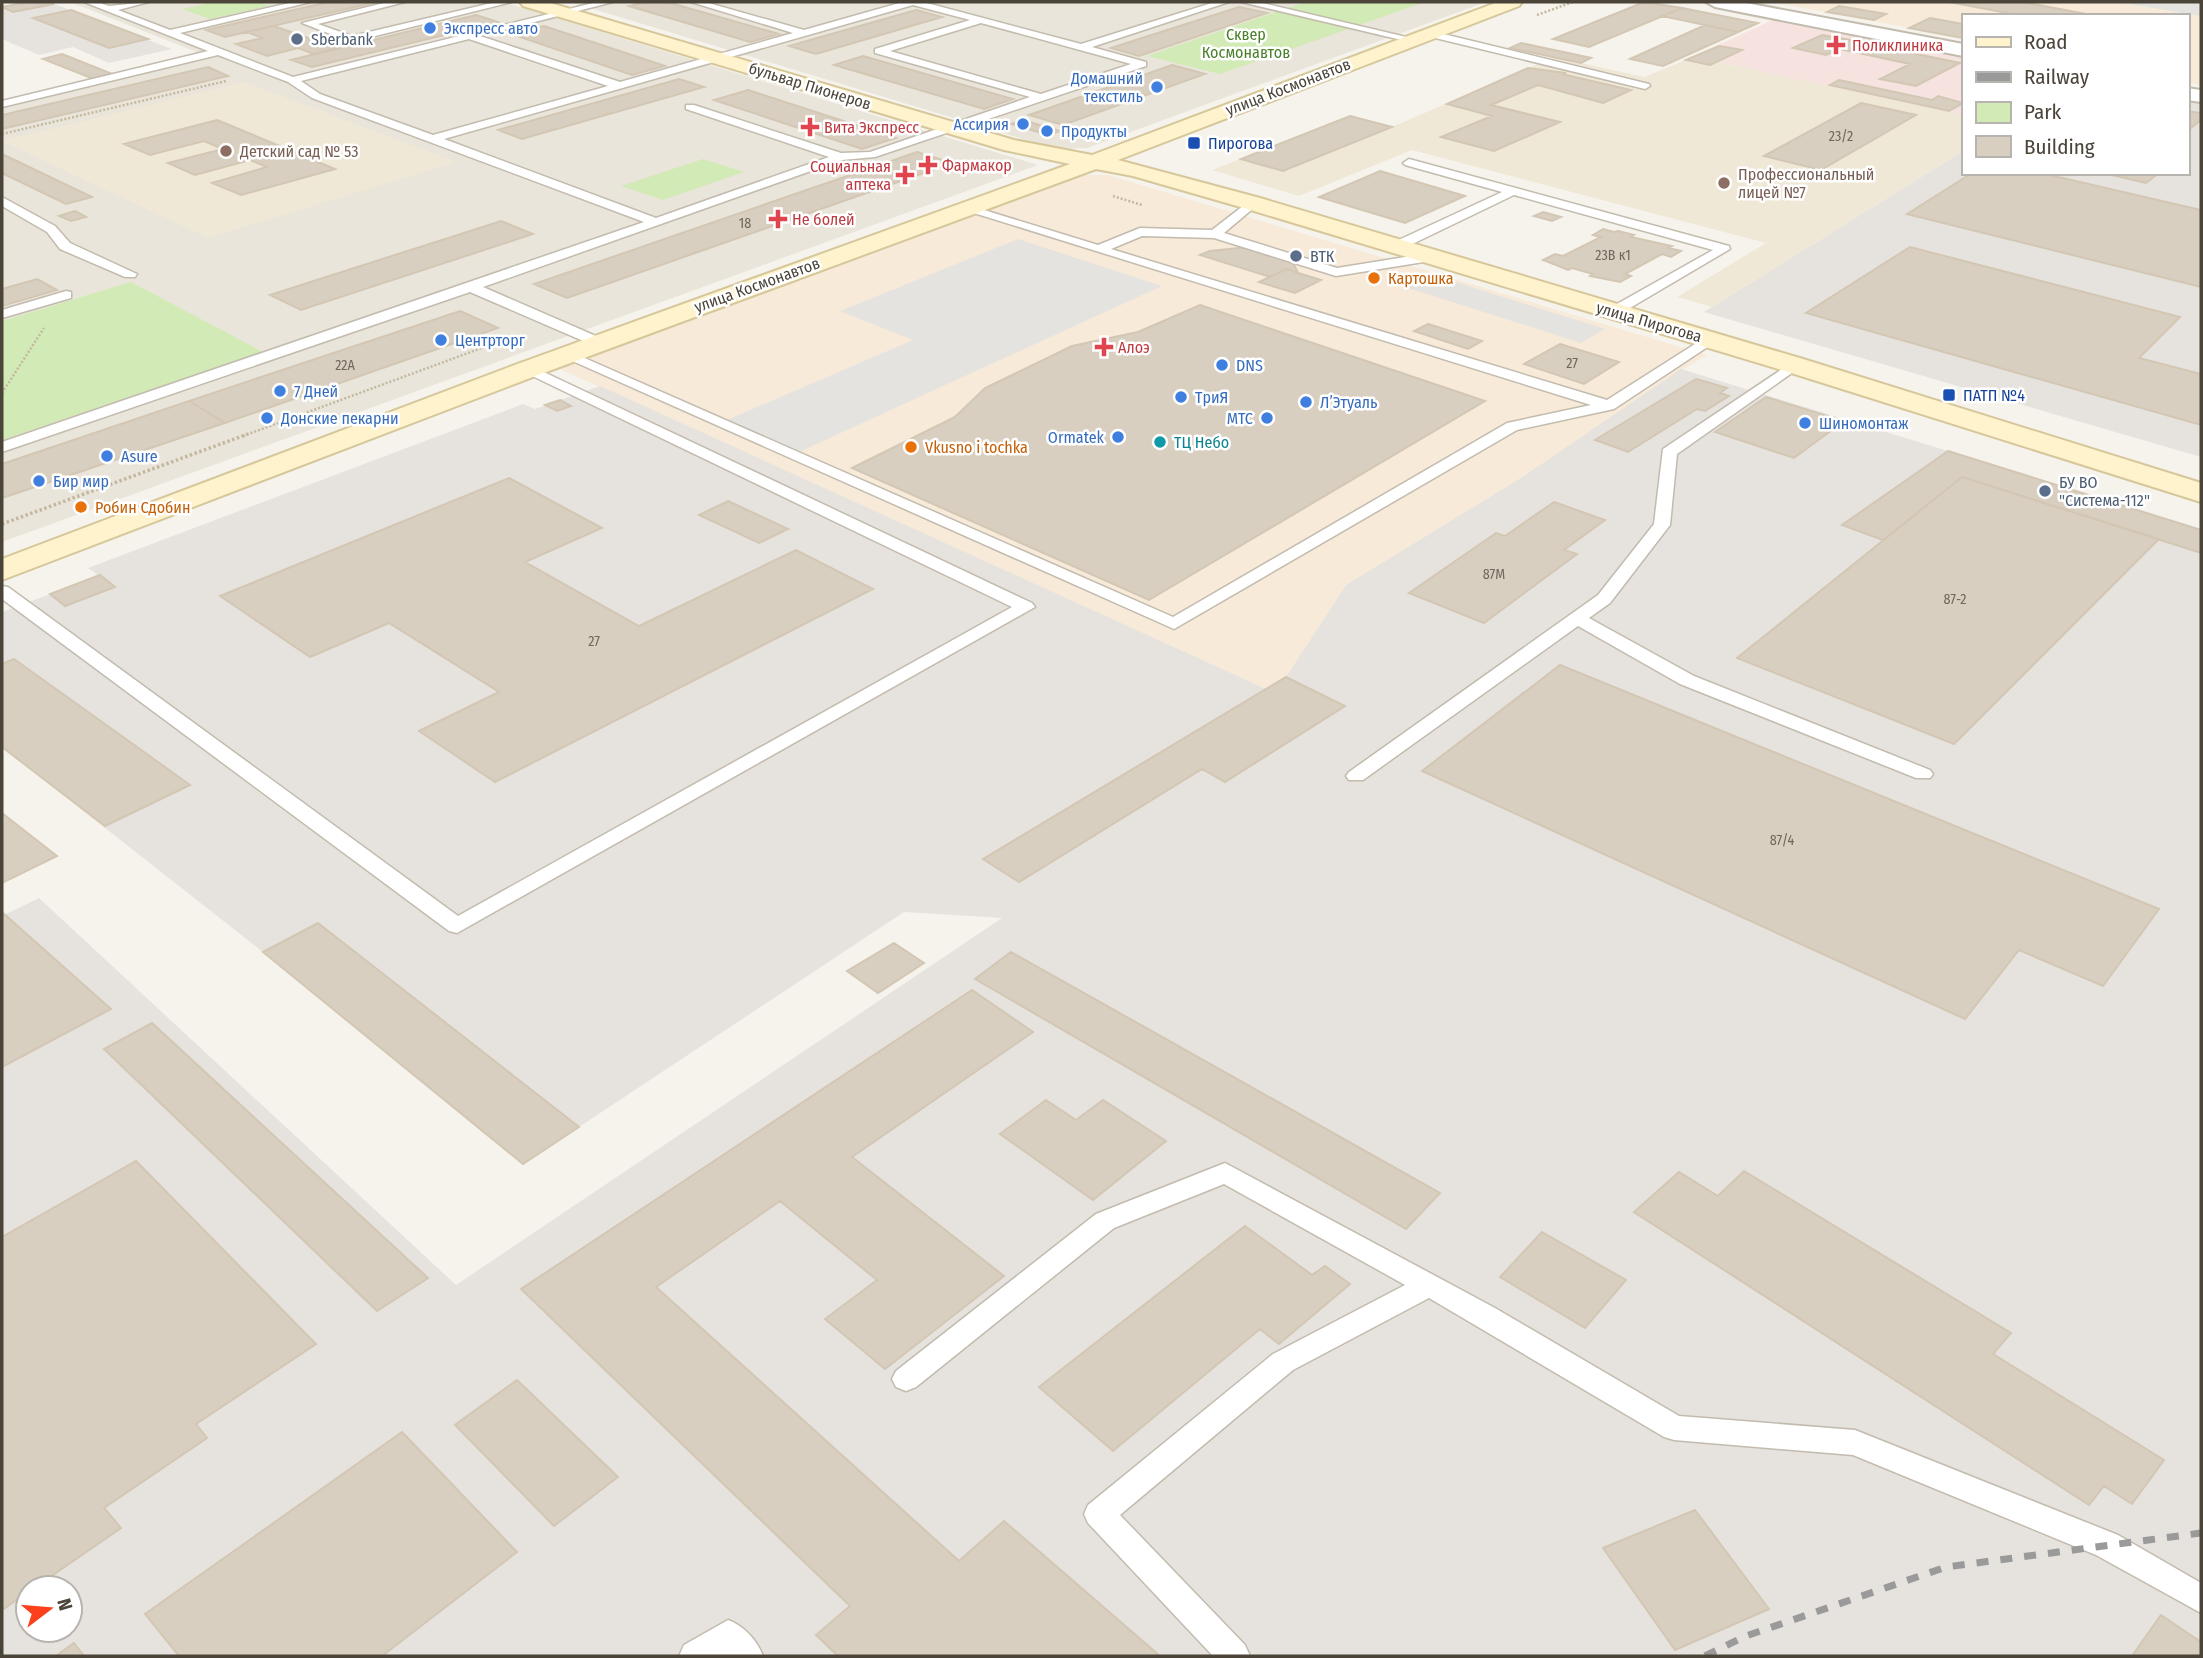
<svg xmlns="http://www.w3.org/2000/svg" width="2203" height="1658" font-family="'Fira Sans Condensed',sans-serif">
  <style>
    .residential { fill: #eae5da }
    .commercial { fill: #f7ead8 }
    .industrial { fill: #e6e2dd; fill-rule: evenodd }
    .education { fill: #efe8d6 }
    .medical { fill: #f6e3e0 }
    .green { fill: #d2eab5 }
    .parking { fill: #e5e3e0 }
    .building { fill: #d8cfc1; stroke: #d3c7b4; stroke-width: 2 }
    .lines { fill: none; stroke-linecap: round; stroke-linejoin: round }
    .lane-casing { stroke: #c2bbae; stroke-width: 3 }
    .street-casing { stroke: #c2bbae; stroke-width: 4 }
    .secondary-casing { stroke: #d6c79b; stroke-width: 4 }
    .path-far1 { stroke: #c4b79f; stroke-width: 2.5; stroke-dasharray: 2 2; stroke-linecap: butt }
    .path { stroke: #c4b79f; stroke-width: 3.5; stroke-dasharray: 2.5 2.5; stroke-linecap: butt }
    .lane { fill: #fff; fill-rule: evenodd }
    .street { fill: #fff; fill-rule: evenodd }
    .secondary { fill: #fff3cd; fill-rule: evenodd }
    .rail { stroke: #9a9a9a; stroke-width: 7; stroke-dasharray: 12 12; stroke-linecap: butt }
    .shop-dot { fill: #3f7fe0; stroke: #fff; stroke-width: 2.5 }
    .service-dot { fill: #5c6f8a; stroke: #fff; stroke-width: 2.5 }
    .health-dot { fill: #e0444e; stroke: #fff; stroke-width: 2.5 }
    .transit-dot { fill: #1a4fb4; stroke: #fff; stroke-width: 2.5 }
    .education-dot { fill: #8d6e63; stroke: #fff; stroke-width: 2.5 }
    .food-dot { fill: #e8710a; stroke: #fff; stroke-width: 2.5 }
    .culture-dot { fill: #0f9aa8; stroke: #fff; stroke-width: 2.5 }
    .labels { text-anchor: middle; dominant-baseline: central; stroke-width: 5; stroke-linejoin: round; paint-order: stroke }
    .number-label { font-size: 14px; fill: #6e675b }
    .far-shop-label { font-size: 16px; fill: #366cbe; stroke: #fff; text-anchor: start }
    .far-park-label { font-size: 16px; fill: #4a7f2a; stroke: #fff }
    .far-service-label { font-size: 16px; fill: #4e5e75; stroke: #fff; text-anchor: start }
    .far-health-label { font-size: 16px; fill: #be3a42; stroke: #fff; text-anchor: start }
    .far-street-label { font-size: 16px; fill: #4b4439; stroke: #fff }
    .far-transit-label { font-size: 16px; fill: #164399; stroke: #fff; text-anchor: start }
    .far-education-label { font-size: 16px; fill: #785e54; stroke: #fff; text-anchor: start }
    .far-food-label { font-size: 16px; fill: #c56008; stroke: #fff; text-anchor: start }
    .far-culture-label { font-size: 16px; fill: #0d838f; stroke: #fff; text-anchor: start }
  </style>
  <rect width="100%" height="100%" fill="#f6f3ec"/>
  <path class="residential" d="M70 2H503L1038 165 2 542V107L209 57Z
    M570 2H1486L1087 148 1056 149Z"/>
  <path class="commercial" d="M1771 2H2201V85L2187 82V16H1963V38Z
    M1074 175H1108L1707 355 1670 377 1524 476 1346 585 1286 677 1266 689 560 369Z"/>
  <path class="industrial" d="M29 2H49L172 49 109 63 73 47 39 55 2 39V7Z
    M2187 100 2201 103V457L1704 312 1963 151V173H2187Z
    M1681 369 2201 529V1656H2V916L39 898 456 1285 1002 918 904 912 523 1164 263 952 2 747V612L99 576 88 568 523 404 535 409 600 386 1266 689 1286 677 1346 585 1524 476ZM28 1588H70V1630H28Z"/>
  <path class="education" d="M1554 57 1644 77 1686 60 1710 65 1718 62 1963 115V151L1712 307 1677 297 1766 243 1412 150 1299 196 1212 170 1350 116 1392 127Z
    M244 82 456 162 208 238 2 141Z"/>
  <path class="medical" d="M1777 18 1963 55V115L1718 62 1710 65 1686 60Z"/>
  <path class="green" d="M215 2H258L269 6 210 19 182 9Z
    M1305 2H1425L1220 74 1147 56Z
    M703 159 744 172 663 200 621 186Z
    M131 282 263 352 2 440V321Z"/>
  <path class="parking" d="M2118 2H2201V16Z
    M1018 239 1162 286 799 452 727 420 913 340 840 311Z
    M1427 273 1605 329 1581 343 1402 286Z"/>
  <path class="building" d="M29 2 54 4 13 12 2 7Z
    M329 2H377L225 37 206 30Z
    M646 2H667L779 34 750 42 629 6Z
    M1644 2 1682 8 1589 47 1553 39Z
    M1949 2H2022L2097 16H2023Z
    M1839 6 1886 14 1874 20 1827 12Z
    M1239 7 1267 13 1139 56 1111 48Z
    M1682 8 1758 23 1738 32 1662 16Z
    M71 10 148 39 109 48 33 18Z
    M916 10 942 17 816 54 789 46Z
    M476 15 498 22 312 67 291 60Z
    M1930 18 1963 24V38L1909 28Z
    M1705 25 1738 32 1663 66 1630 59Z
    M274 26 337 48 314 54 298 48 267 56 236 44 263 38 247 32Z
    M544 26 665 66 632 75 511 34Z
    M1822 35 1915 51 1912 53 1960 63 1916 86 1880 79 1910 64 1840 49 1826 55 1793 48Z
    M1521 43 1591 58 1581 63 1510 48Z
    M1719 46 1742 50 1710 65 1686 60Z
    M62 54 115 75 96 80 43 59Z
    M863 56 1013 99 984 109 834 65Z
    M1172 65 1205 74 1063 125 1029 115Z
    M208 67 228 76 2 129V115Z
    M1528 68 1566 73 1562 74 1631 90 1603 103 1538 85 1491 105 1560 122 1494 151 1441 137 1492 116 1447 104Z
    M679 79 704 87 522 139 498 130Z
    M1839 80 1932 100 1938 96 1963 103 1949 111 1830 85Z
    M748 90 896 138 862 149 714 100Z
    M1861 103 1916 115 1821 170 1764 156Z
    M2187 111 2201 113V120L2187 131Z
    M1350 116 1392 127 1283 171 1241 159Z
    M217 120 335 169 241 195 212 183 267 167 250 160 195 175 168 163 223 149 204 141 150 155 124 144Z
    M1023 120 1060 131 1048 135 1011 124Z
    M917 152 952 163 567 298 534 284Z
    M2 154 92 197 66 204 2 173Z
    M1380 171 1465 196 1405 223 1319 197Z
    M1972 173H2041L2201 210V287L1907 214Z
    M2103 173H2159L2146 183Z
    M75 211 86 217 71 221 59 216Z
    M1543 212 1561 217 1552 221 1534 216Z
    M501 221 533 234 301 310 270 295Z
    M1603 229 1614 232 1618 231 1634 235 1631 237 1672 246 1668 248 1681 251 1671 257 1662 254 1625 274 1631 276 1620 282 1590 276 1593 274 1572 268 1568 270 1543 260 1555 254 1563 256 1601 237 1593 235Z
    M1258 246 1290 256 1298 273 1287 269 1270 277 1200 255 1210 251Z
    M1910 247 2180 317 2139 358 2201 374V425L1806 313Z
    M1287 269 1298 273 1321 280 1295 293 1259 282Z
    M37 279 57 290 2 306V289Z
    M1200 305 1485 401 1149 600 852 468 955 417 985 388 1072 346 1138 332Z
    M460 311 498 328 225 423 189 401Z
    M1428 324 1482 341 1468 349 1414 331Z
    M1560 344 1619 362 1584 384 1524 364Z
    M1696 379 1727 388 1720 393 1729 396 1705 411 1697 409 1628 452 1595 440Z
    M1766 397 1844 421 1794 458 1715 432Z
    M560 400 571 406 557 411 545 405Z
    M189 401 225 423 2 498V464Z
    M1948 451 2201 530V553L1962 477 1883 540 1842 525Z
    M1962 477 2159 539 1954 744 1737 658Z
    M509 478 602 528 525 562 639 626 796 550 873 589 495 782 419 731 499 692 389 623 310 657 220 596Z
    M728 501 788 529 759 543 699 515Z
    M1554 502 1605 520 1564 550 1577 554 1484 623 1409 593 1496 533 1505 536Z
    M100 575 115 587 65 606 50 594Z
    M14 659 190 785 105 826 2 747V664Z
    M1560 665 2159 909 2103 986 2019 950 1965 1019 1422 771Z
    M1286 677 1345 706 1225 782 1202 769 1019 882 983 859Z
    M2 813 57 856 2 883Z
    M3 913 111 1009 2 1067V914Z
    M318 923 579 1127 523 1164 263 952Z
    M894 943 924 963 878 993 847 971Z
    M1011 952 1440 1193 1406 1229 975 979Z
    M972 990 1033 1032 852 1157 1004 1276 885 1369 825 1319 877 1280 780 1201 656 1287 959 1561 1004 1521 1160 1656H838L816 1635 850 1606 521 1289Z
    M152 1023 428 1278 377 1311 104 1049Z
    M1046 1100 1076 1120 1103 1100 1166 1141 1093 1200 1000 1134Z
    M136 1161 316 1344 196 1424 207 1438 104 1508 121 1528 34 1588H28V1592L2 1610V1237Z
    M1744 1171 2011 1333 1993 1354 2164 1460 2132 1504 2104 1486 2089 1505 1634 1212 1679 1172 1718 1196Z
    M1245 1226 1312 1275 1325 1266 1350 1284 1279 1344 1260 1329 1113 1451 1039 1387Z
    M1542 1232 1626 1280 1585 1328 1500 1277Z
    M517 1380 618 1477 554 1526 455 1425Z
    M402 1432 517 1552 382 1656H179L145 1614Z
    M1695 1510 1769 1609 1675 1650 1603 1548Z
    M2161 1615 2201 1642V1656H2132Z
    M74 1643 84 1656H56Z"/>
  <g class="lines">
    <defs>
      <path id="lane" d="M84 2H97L109 6 149 2 118 10 170 30 294 2H311L180 33 293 77 597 2H613L480 36 620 82 793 33 691 2H705L804 30 903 2H923L1081 44 1215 2H1229L1092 47 1146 62V66L875 157 842 160 483 287 605 340V346H595L470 292 2 452V442L644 222 312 98 288 82 218 55 2 107V101L208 51ZM913 5 970 20 875 49V53L1030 97 870 152 841 153 694 105H686V109L829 157 656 218 444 139ZM981 23 1131 64 1041 94 890 51ZM469 39 608 86 433 135 320 94 301 81Z
        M388 2H405L318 24 352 36 496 2H512L351 42 302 23Z
        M1241 2H1258L1419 40 1414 43Z
        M1431 31 1649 84 1650 86 1645 89 1427 36 1426 34Z
        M1409 159 1729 246 1730 249 1618 315H1608V309L1713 250 1514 195 1400 250H1390V244L1502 192 1405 165 1403 163Z
        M2 197 55 226 70 243 137 274 135 277H125L60 249 47 232 2 206Z
        M1252 199 1256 200V206L1224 233 1337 268 1430 253 1437 257 1430 261 1336 276 1214 238 1142 236 1111 249 1607 400 1706 337 1711 336 1718 340 1614 409 1517 430 1174 629 559 355 561 352H571L1173 617 1507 423 1591 405 961 209 967 205 971 206 1098 245 1140 228 1212 230Z
        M66 291 71 292V298L2 318V310Z
        M1794 361 1799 362 1801 365 1799 368 1677 454 1670 525 1610 603 1589 618 1694 676 1930 770 1933 774 1930 778H1916L1680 684 1578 626 1363 780H1349L1346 776 1349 772 1598 595 1654 524 1663 449Z
        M529 365 1032 603 1035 607 457 933 449 931 2 599V586L8 587 458 916 1012 607 524 372 522 369Z
        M1225 1163 1495 1308 1679 1416 1855 1430 1865 1434 2118 1535 2201 1583V1613L2096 1555 1853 1455 1674 1440 1664 1437 1429 1298 1293 1370 1120 1515 1245 1645 1250 1656H1213L1088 1523 1084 1514 1088 1505 1273 1354 1405 1285 1224 1184 1114 1228 916 1387 906 1391 896 1387 892 1379 896 1371 1096 1214Z
        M728 1620C744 1626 757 1640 763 1656H679L684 1645Z"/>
      <path id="street" d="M1706 2H1741L1963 44V56L1715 7Z
        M2187 88 2201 90V102L2187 100Z"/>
      <path id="secondary" d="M520 2H547L1014 140 1092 155 1498 2H1522L1519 6 1118 160 1260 198 1803 359 2201 483V502L1785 371 1244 208 1133 176 1096 169 538 375 2 580V559L520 363 1070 164 1004 150 523 6Z"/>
    </defs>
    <use href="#lane" class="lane-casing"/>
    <use href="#street" class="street-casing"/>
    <use href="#secondary" class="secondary-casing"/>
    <path class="path-far1" d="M1537 15 1573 2
      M2 134 226 81
      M1113 196 1142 205
      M2 393 44 328
      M243 436 517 335"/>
    <path class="path" d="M2 524 248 434"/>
    <use href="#lane" class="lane"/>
    <use href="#street" class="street"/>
    <use href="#secondary" class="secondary"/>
    <path class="rail" d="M1705 1656 1746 1636 1946 1567 2201 1533"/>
  </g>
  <g class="shop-dot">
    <circle cx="430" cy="28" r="7"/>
    <circle cx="1157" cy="87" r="7"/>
    <circle cx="1023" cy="124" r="7"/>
    <circle cx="1047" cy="131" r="7"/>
    <circle cx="441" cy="340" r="7"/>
    <circle cx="1222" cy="365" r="7"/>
    <circle cx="280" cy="391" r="7"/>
    <circle cx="1181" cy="397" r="7"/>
    <circle cx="1306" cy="402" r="7"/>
    <circle cx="267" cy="418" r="7"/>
    <circle cx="1267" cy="418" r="7"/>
    <circle cx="1805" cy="423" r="7"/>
    <circle cx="1118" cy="437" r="7"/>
    <circle cx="107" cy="456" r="7"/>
    <circle cx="39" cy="481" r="7"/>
  </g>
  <g class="service-dot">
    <circle cx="297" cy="39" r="7"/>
    <circle cx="1296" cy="256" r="7"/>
    <circle cx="2045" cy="491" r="7"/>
  </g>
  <g class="health-dot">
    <path d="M1832.5 34.5h7v7h7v7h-7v7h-7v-7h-7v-7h7z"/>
    <path d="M806.5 116.5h7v7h7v7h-7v7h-7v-7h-7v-7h7z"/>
    <path d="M924.5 154.5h7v7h7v7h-7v7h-7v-7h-7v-7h7z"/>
    <path d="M901.5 164.5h7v7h7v7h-7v7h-7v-7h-7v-7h7z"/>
    <path d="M774.5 208.5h7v7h7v7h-7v7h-7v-7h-7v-7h7z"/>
    <path d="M1100.5 336.5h7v7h7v7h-7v7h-7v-7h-7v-7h7z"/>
  </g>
  <g class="transit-dot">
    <rect x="1187" y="136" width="14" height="14" rx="3.5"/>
    <rect x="1942" y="388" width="14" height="14" rx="3.5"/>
  </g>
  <g class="education-dot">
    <circle cx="226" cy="151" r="7"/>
    <circle cx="1724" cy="183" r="7"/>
  </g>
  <g class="food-dot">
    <circle cx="1374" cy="278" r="7"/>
    <circle cx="911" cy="447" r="7"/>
    <circle cx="81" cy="507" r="7"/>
  </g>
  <circle class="culture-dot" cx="1160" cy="442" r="7"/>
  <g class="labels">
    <g class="number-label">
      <text x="1841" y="136">23/2</text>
      <text x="745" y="223">18</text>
      <text x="1613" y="255">23В к1</text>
      <text x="1572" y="363">27</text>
      <text x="345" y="365">22А</text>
      <text x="1494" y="574">87М</text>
      <text x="1955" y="599">87-2</text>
      <text x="594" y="641">27</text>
      <text x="1782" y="840">87/4</text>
    </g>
    <g class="far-shop-label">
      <text x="444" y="28">Экспресс авто</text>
      <text x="1143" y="78" text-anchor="end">Домашний<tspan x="1143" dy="18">текстиль</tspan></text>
      <text x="1009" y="124" text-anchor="end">Ассирия</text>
      <text x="1061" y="131">Продукты</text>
      <text x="455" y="340">Центрторг</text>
      <text x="1236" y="365">DNS</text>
      <text x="294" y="391">7 Дней</text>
      <text x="1195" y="397">ТриЯ</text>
      <text x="1320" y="402">Л’Этуаль</text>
      <text x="281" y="418">Донские пекарни</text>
      <text x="1253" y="418" text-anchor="end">МТС</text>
      <text x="1819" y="423">Шиномонтаж</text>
      <text x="1104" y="437" text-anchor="end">Ormatek</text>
      <text x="121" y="456">Asure</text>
      <text x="53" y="481">Бир мир</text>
    </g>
    <g class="far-park-label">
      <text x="1246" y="34">Сквер<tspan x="1246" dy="18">Космонавтов</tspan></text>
    </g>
    <g class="far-service-label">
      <text x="311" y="39">Sberbank</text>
      <text x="1310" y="256">ВТК</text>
      <text x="2059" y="482">БУ ВО<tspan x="2059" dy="18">"Система-112"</tspan></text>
    </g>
    <g class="far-health-label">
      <text x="1852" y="45">Поликлиника</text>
      <text x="824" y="127">Вита Экспресс</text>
      <text x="942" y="165">Фармакор</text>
      <text x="891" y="166" text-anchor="end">Социальная<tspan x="891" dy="18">аптека</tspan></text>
      <text x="792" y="219">Не болей</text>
      <text x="1118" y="347">Алоэ</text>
    </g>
    <g class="far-street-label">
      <text transform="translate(810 86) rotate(17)">бульвар Пионеров</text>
      <text transform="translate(1288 87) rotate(-21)">улица Космонавтов</text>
      <text transform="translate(757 285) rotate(-20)">улица Космонавтов</text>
      <text transform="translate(1649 322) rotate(16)">улица Пирогова</text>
    </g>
    <g class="far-transit-label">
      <text x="1208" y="143">Пирогова</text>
      <text x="1963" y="395">ПАТП №4</text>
    </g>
    <g class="far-education-label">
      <text x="240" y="151">Детский сад № 53</text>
      <text x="1738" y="174">Профессиональный<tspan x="1738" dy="18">лицей №7</tspan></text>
    </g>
    <g class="far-food-label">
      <text x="1388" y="278">Картошка</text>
      <text x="925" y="447">Vkusno i tochka</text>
      <text x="95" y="507">Робин Сдобин</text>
    </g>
    <g class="far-culture-label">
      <text x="1174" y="442">ТЦ Небо</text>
    </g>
  </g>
  <rect width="2203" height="1658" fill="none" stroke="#4b4439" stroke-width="7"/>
  <rect x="1962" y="14" width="228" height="161" fill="#ffffff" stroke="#b7b4b0" stroke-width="2"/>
  <rect x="1976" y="37" width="35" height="10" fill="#fff3cd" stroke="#b7b4b0" stroke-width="2"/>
  <text x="2024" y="49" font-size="21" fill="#4b4439">Road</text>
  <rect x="1976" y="72" width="35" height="10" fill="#9a9a9a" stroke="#b7b4b0" stroke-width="2"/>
  <text x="2024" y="84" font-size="21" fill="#4b4439">Railway</text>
  <rect x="1976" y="102" width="35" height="21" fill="#d2eab5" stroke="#b7b4b0" stroke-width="2"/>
  <text x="2024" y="119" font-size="21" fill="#4b4439">Park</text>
  <rect x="1976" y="136" width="35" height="21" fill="#d8cfc1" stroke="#b7b4b0" stroke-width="2"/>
  <text x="2024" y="154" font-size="21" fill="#4b4439">Building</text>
  <g transform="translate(49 1609) rotate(74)"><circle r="33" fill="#ffffff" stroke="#b7b4b0" stroke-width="2"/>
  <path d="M0-5L12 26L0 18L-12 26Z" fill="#fc3f1d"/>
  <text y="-10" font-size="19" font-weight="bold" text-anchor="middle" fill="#4b4439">N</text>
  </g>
</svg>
